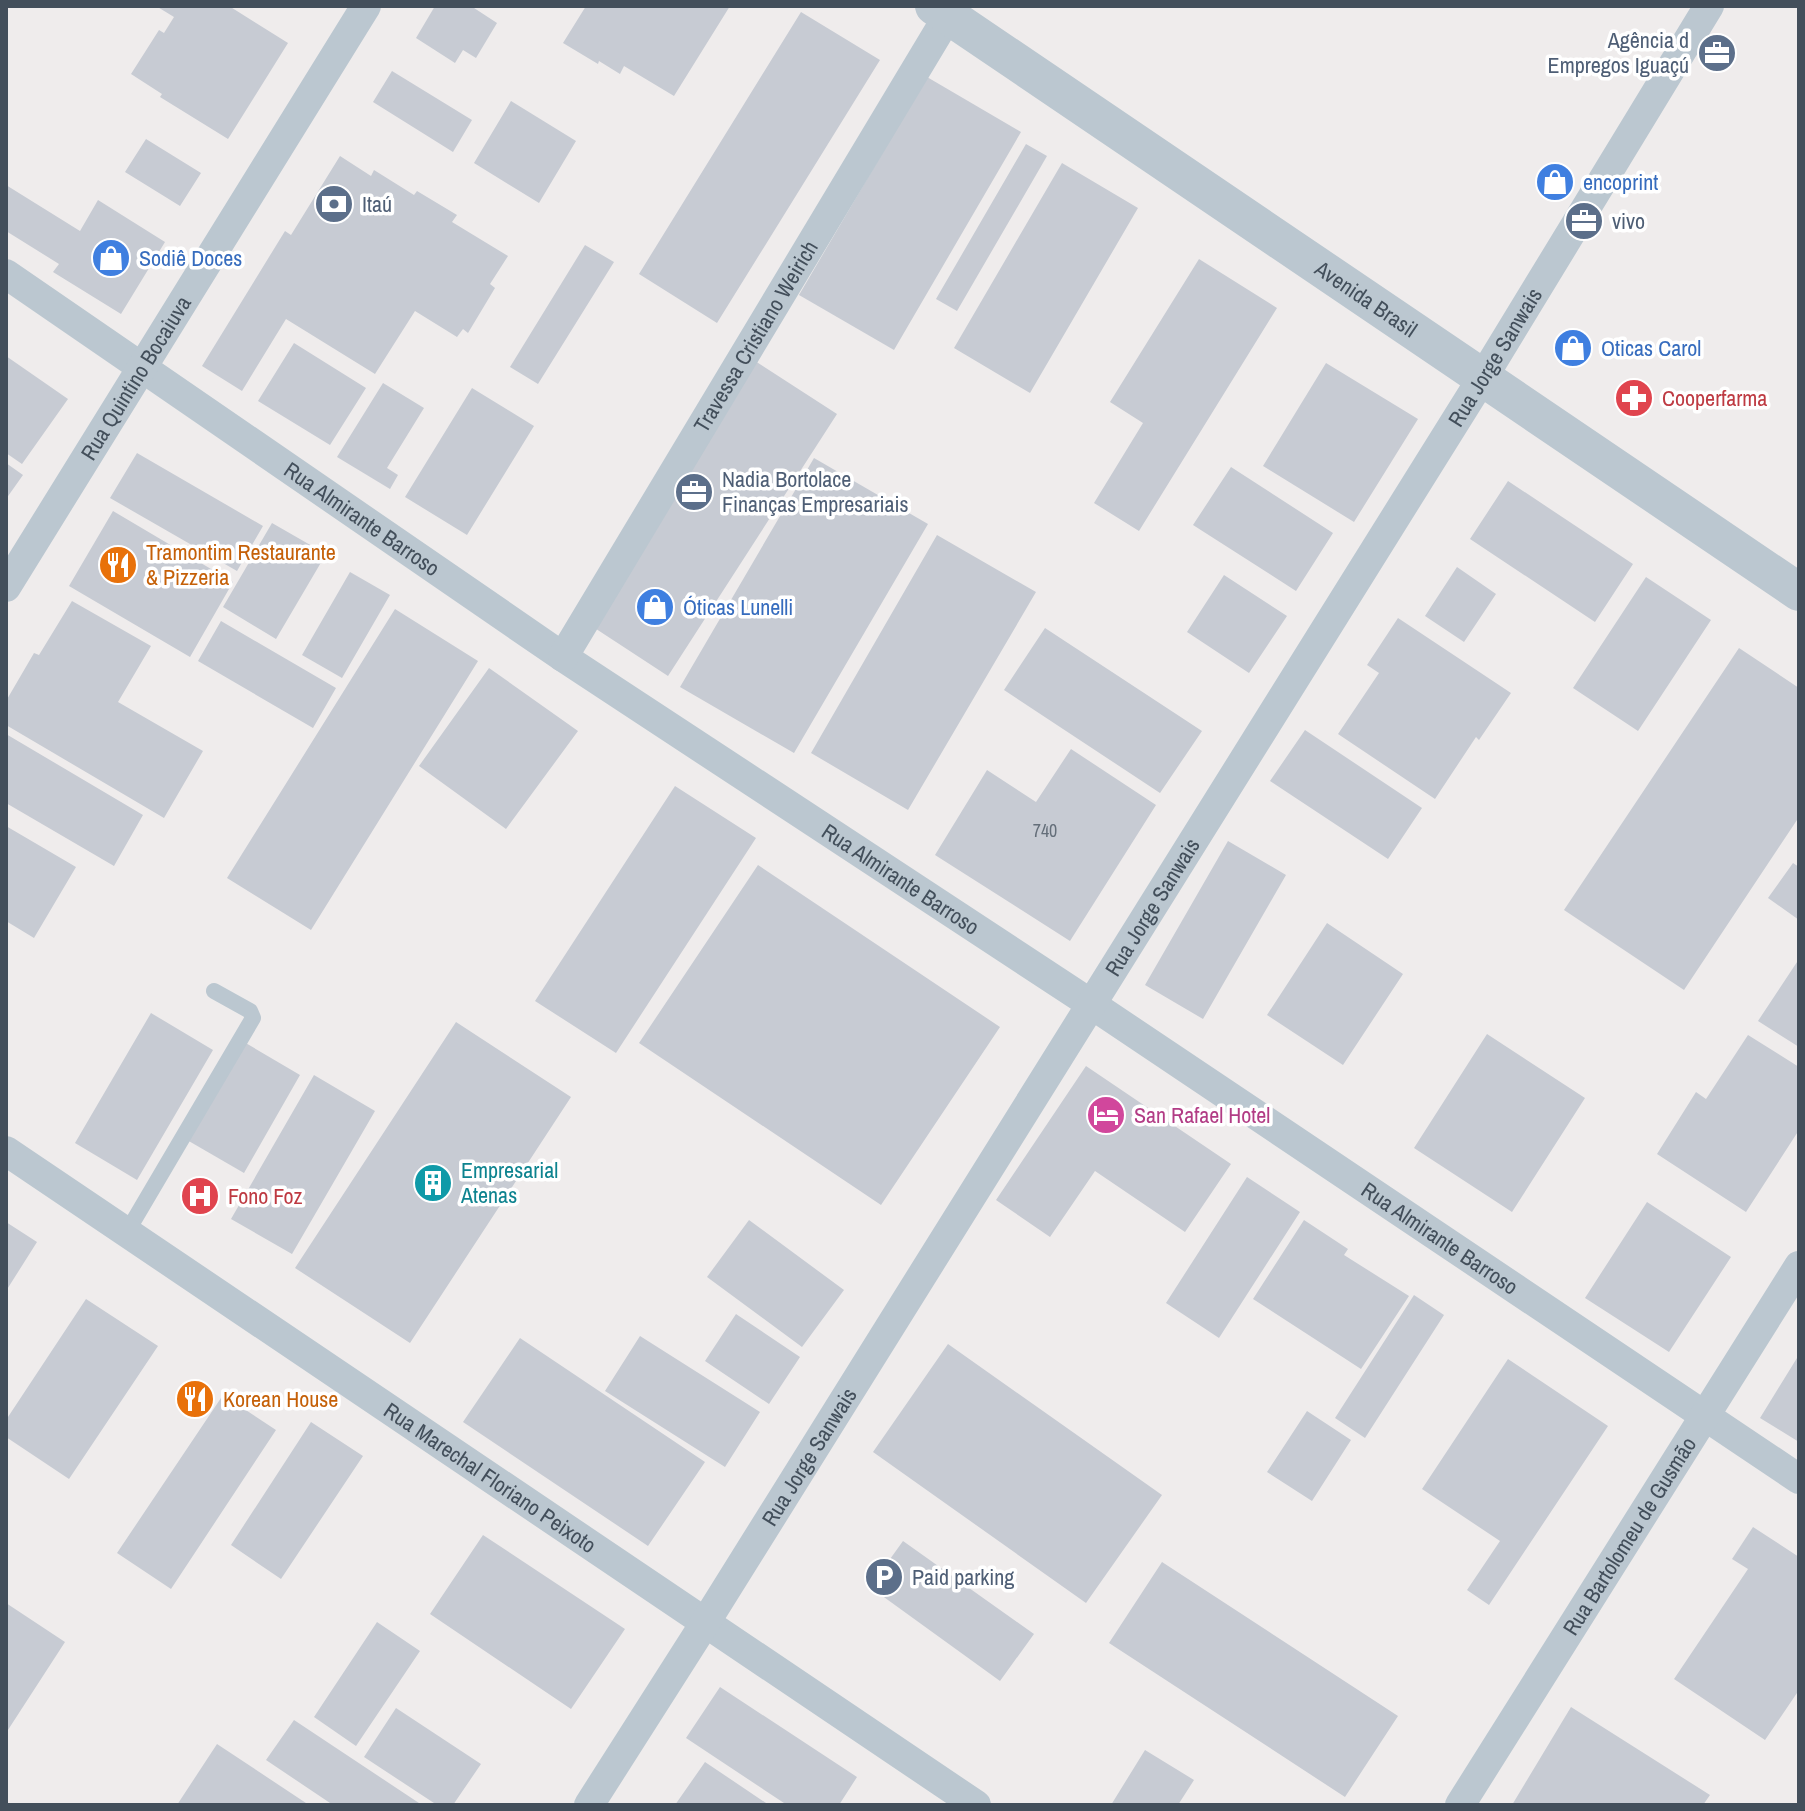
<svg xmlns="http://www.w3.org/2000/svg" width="1805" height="1811" font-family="'Archivo Narrow',sans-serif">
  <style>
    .building { fill: #c7cbd3 }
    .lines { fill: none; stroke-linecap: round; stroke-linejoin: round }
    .service { stroke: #bbc7d0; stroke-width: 16 }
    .minor { stroke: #bbc7d0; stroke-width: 30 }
    .tertiary { stroke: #bbc7d0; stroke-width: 38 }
    .labels { text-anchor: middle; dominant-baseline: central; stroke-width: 7; stroke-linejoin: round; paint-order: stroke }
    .number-label { font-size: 18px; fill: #646e79 }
    .service-label { font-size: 22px; fill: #4e5e75; stroke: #fff; text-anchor: start }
    .shop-label { font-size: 22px; fill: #366cbe; stroke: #fff; text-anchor: start }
    .street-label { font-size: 22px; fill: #434f5b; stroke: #fff }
    .health-label { font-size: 22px; fill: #be3a42; stroke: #fff; text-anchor: start }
    .food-label { font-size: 22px; fill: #c56008; stroke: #fff; text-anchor: start }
    .hotel-label { font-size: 22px; fill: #b23c85; stroke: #fff; text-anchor: start }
    .culture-label { font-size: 22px; fill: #0d838f; stroke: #fff; text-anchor: start }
  </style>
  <rect width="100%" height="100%" fill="#efecec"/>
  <path class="building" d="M156 6H229L288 43 228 139 160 97 162 94 131 74 159 30 164 33 174 17Z
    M435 6H471L497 23 476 58 463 50 455 63 416 38Z
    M586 6H730L674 96 624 66 620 74 599 61 598 64 563 43Z
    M801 12 880 60 717 323 639 274Z
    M392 71 472 120 453 152 373 102Z
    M927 77 1021 132 894 350 799 295Z
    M511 101 576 141 539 203 474 163Z
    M146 139 201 173 180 206 125 172Z
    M1026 144 1047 156 957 311 936 299Z
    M340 156 371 176 374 170 414 195 417 191 457 215 452 222 508 256 490 284 495 288 468 333 463 329 457 337 415 311 375 374 286 319 242 391 202 366 285 231 291 235Z
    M1062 163 1138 208 1030 393 954 348Z
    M6 185 80 231 98 200 165 242 121 314 53 272 59 264 6 231Z
    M585 245 614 262 538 384 510 367Z
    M1199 259 1277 308 1139 531 1094 503 1143 423 1110 402Z
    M294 343 366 388 330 445 258 401Z
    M6 356 68 399 22 464 6 453Z
    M755 361 837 414 668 676 587 623Z
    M1326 363 1418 419 1354 522 1263 466Z
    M383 383 424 408 387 468 398 475 390 489 337 457Z
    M472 388 534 426 467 535 405 497Z
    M137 453 263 526 237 571 110 498Z
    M814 458 928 524 794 753 680 687Z
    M6 463 23 475 6 499Z
    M1231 467 1333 533 1296 591 1193 525Z
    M1508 481 1633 564 1595 622 1470 539Z
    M113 511 233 582 190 657 69 586Z
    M272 523 326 554 276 639 223 607Z
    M937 535 1036 592 908 810 811 753Z
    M1457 567 1496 594 1464 642 1425 616Z
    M350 572 390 595 342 678 302 655Z
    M1224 575 1287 616 1249 673 1187 632Z
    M1646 577 1711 620 1638 731 1573 688Z
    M72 601 151 646 118 702 203 751 164 818 6 725V701L34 653 39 655Z
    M395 609 478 661 311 930 227 878Z
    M1398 618 1511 693 1479 740 1476 737 1435 799 1338 734 1379 673 1367 665Z
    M221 621 336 688 313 728 198 661Z
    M1045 628 1202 731 1160 793 1004 690Z
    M1739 648 1799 688V817L1684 990 1564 910Z
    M489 668 578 731 506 829 419 766Z
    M1305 730 1422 808 1388 859 1270 781Z
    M6 734 143 815 114 866 6 803Z
    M1071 749 1156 805 1070 941 935 855 987 770 1036 802Z
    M675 786 756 838 616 1053 535 1001Z
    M6 826 76 867 34 938 6 921Z
    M1228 841 1286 875 1203 1019 1145 985Z
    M1793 863 1799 867V920L1768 898Z
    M758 865 1000 1027 881 1205 639 1043Z
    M1327 923 1403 974 1343 1065 1267 1015Z
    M1799 959V1047L1758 1021Z
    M151 1013 213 1050 137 1180 75 1143Z
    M456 1022 571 1097 410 1343 295 1268Z
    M1487 1034 1585 1098 1512 1212 1414 1148Z
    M1748 1035 1799 1067V1130L1746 1212 1657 1154 1696 1092 1706 1099Z
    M244 1042 300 1075 244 1173 187 1140Z
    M1086 1066 1231 1164 1185 1232 1095 1171 1050 1237 996 1200Z
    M314 1075 375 1111 292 1254 231 1219Z
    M1247 1177 1300 1212 1219 1338 1166 1303Z
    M1647 1202 1731 1257 1669 1352 1585 1298Z
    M749 1220 844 1290 802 1347 707 1277Z
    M1304 1220 1348 1249 1344 1255 1409 1296 1361 1369 1253 1299Z
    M6 1222 37 1242 6 1291Z
    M1414 1295 1444 1315 1365 1438 1335 1418Z
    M86 1299 158 1346 69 1479 6 1437V1420Z
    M736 1314 800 1357 769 1404 705 1361Z
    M640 1336 760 1412 725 1467 605 1391Z
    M520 1338 705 1462 648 1546 463 1422Z
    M948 1344 1162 1495 1086 1603 873 1452Z
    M1797 1358 1799 1360V1442L1760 1418Z
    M1508 1359 1608 1426 1489 1605 1467 1590 1500 1541 1422 1489Z
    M223 1395 276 1430 171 1589 117 1553Z
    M1307 1411 1351 1440 1312 1501 1267 1472Z
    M311 1422 363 1456 281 1579 231 1545Z
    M1753 1527 1799 1557V1690L1765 1740 1674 1679 1748 1569 1732 1559Z
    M483 1535 625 1629 571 1709 430 1614Z
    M903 1541 1034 1634 1000 1681 870 1587Z
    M1162 1562 1398 1716 1345 1797 1109 1643Z
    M6 1603 65 1642 6 1733Z
    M377 1622 420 1651 356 1746 314 1717Z
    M720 1687 857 1777 839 1805H787L686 1738Z
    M1571 1707 1710 1795 1703 1805H1512Z
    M396 1708 481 1764 453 1805H437L364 1757Z
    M294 1720 422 1805H333L266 1760Z
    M217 1744 309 1805H177Z
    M1145 1750 1194 1780 1178 1805H1111Z
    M705 1762 769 1805H675Z"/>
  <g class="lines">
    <path class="service" d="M127 1232 253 1018 250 1011 214 991"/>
    <g class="minor">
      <path id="s1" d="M6 274 563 657 1091 1004 1799 1479"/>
      <path id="s2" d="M6 587 366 6"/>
      <path id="s3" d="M563 657 948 16"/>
      <path id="s4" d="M6 1151 976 1805"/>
      <path id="s5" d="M589 1805 705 1623 1483 377 1709 6"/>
      <path id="s6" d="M1460 1805 1799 1266"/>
    </g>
    <path class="tertiary" id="s7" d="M934 6 1799 592"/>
  </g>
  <defs>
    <symbol id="office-disc" viewBox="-11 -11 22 22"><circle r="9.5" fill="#5c6f8a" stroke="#fff"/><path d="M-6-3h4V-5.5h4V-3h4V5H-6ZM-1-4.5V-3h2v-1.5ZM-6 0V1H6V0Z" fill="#fff"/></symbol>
    <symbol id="shop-disc" viewBox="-11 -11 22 22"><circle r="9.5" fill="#3f7fe0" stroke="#fff"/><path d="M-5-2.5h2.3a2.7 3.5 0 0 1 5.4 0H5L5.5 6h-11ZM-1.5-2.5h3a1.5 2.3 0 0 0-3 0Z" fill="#fff"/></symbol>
    <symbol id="bank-disc" viewBox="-11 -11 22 22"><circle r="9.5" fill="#5c6f8a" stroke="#fff"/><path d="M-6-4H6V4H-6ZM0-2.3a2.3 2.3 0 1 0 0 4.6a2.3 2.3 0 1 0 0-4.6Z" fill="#fff"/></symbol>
    <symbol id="pharmacy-disc" viewBox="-11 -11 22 22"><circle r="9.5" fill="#e0444e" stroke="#fff"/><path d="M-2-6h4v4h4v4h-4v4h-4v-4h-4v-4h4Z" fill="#fff"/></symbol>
    <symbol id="restaurant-disc" viewBox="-11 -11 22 22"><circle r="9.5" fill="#e8710a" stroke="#fff"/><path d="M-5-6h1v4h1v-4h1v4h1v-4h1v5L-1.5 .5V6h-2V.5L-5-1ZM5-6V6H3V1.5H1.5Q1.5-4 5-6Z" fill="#fff"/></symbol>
    <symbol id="hotel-disc" viewBox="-11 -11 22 22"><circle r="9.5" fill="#d1479c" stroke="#fff"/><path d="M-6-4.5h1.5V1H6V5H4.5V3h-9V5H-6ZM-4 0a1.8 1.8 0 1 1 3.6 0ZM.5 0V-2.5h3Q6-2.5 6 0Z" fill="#fff"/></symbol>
    <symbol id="building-disc" viewBox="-11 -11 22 22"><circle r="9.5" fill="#0f9aa8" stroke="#fff"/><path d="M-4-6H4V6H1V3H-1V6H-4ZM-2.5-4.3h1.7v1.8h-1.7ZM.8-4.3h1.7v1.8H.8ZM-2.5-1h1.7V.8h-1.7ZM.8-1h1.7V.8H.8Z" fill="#fff"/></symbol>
    <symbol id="hospital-disc" viewBox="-11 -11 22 22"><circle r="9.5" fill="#e0444e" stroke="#fff"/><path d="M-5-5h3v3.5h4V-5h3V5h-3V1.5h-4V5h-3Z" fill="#fff"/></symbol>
    <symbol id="parking-disc" viewBox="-11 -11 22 22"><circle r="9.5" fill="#5c6f8a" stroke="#fff"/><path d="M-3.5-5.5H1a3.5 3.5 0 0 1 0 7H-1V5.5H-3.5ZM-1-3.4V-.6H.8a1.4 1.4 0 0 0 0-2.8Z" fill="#fff"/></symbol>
  </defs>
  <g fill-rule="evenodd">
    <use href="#office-disc" x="1695" y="31" width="44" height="44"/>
    <use href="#shop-disc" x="1533" y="160" width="44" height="44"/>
    <use href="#bank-disc" x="312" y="182" width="44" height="44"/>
    <use href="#office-disc" x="1562" y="199" width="44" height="44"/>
    <use href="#shop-disc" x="89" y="236" width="44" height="44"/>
    <use href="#shop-disc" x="1551" y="326" width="44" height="44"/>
    <use href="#pharmacy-disc" x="1612" y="376" width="44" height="44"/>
    <use href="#office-disc" x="672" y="470" width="44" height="44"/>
    <use href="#restaurant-disc" x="96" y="543" width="44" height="44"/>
    <use href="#shop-disc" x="633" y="585" width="44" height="44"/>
    <use href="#hotel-disc" x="1084" y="1093" width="44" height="44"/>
    <use href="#building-disc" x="411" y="1161" width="44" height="44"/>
    <use href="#hospital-disc" x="178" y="1174" width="44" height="44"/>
    <use href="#restaurant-disc" x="173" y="1377" width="44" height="44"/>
    <use href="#parking-disc" x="862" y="1555" width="44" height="44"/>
  </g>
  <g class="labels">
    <g class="number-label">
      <text x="1045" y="830">740</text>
    </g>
    <g class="service-label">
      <text x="1689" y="40" text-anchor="end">Agência d<tspan x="1689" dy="25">Empregos Iguaçú</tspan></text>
      <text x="362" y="204">Itaú</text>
      <text x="1612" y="221">vivo</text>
      <text x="722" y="479">Nadia Bortolace<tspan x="722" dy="25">Finanças Empresariais</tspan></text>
      <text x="912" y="1577">Paid parking</text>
    </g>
    <g class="shop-label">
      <text x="1583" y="182">encoprint</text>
      <text x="139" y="258">Sodiê Doces</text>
      <text x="1601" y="348">Oticas Carol</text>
      <text x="683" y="607">Óticas Lunelli</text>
    </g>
    <g class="street-label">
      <text stroke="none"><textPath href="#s7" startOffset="522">Avenida Brasil</textPath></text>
      <text stroke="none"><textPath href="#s3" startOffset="374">Travessa Cristiano Weirich</textPath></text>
      <text stroke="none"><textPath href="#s5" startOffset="1708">Rua Jorge Sanwais</textPath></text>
      <text stroke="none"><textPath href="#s2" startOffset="246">Rua Quintino Bocaiuva</textPath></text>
      <text stroke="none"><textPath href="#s1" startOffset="432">Rua Almirante Barroso</textPath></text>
      <text stroke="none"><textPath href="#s1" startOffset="1080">Rua Almirante Barroso</textPath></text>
      <text stroke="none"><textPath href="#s5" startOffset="1060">Rua Jorge Sanwais</textPath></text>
      <text stroke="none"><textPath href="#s1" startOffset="1728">Rua Almirante Barroso</textPath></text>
      <text stroke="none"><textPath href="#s5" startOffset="412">Rua Jorge Sanwais</textPath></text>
      <text stroke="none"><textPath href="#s4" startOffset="584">Rua Marechal Floriano Peixoto</textPath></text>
      <text stroke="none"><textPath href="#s6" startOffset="318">Rua Bartolomeu de Gusmão</textPath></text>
    </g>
    <g class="health-label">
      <text x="1662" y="398">Cooperfarma</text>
      <text x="228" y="1196">Fono Foz</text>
    </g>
    <g class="food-label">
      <text x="146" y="552">Tramontim Restaurante<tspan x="146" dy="25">&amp; Pizzeria</tspan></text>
      <text x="223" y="1399">Korean House</text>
    </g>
    <g class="hotel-label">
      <text x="1134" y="1115">San Rafael Hotel</text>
    </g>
    <g class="culture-label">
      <text x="461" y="1170">Empresarial<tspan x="461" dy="25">Atenas</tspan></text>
    </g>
  </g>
  <rect width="1805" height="1811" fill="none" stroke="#434f5b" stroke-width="16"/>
</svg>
